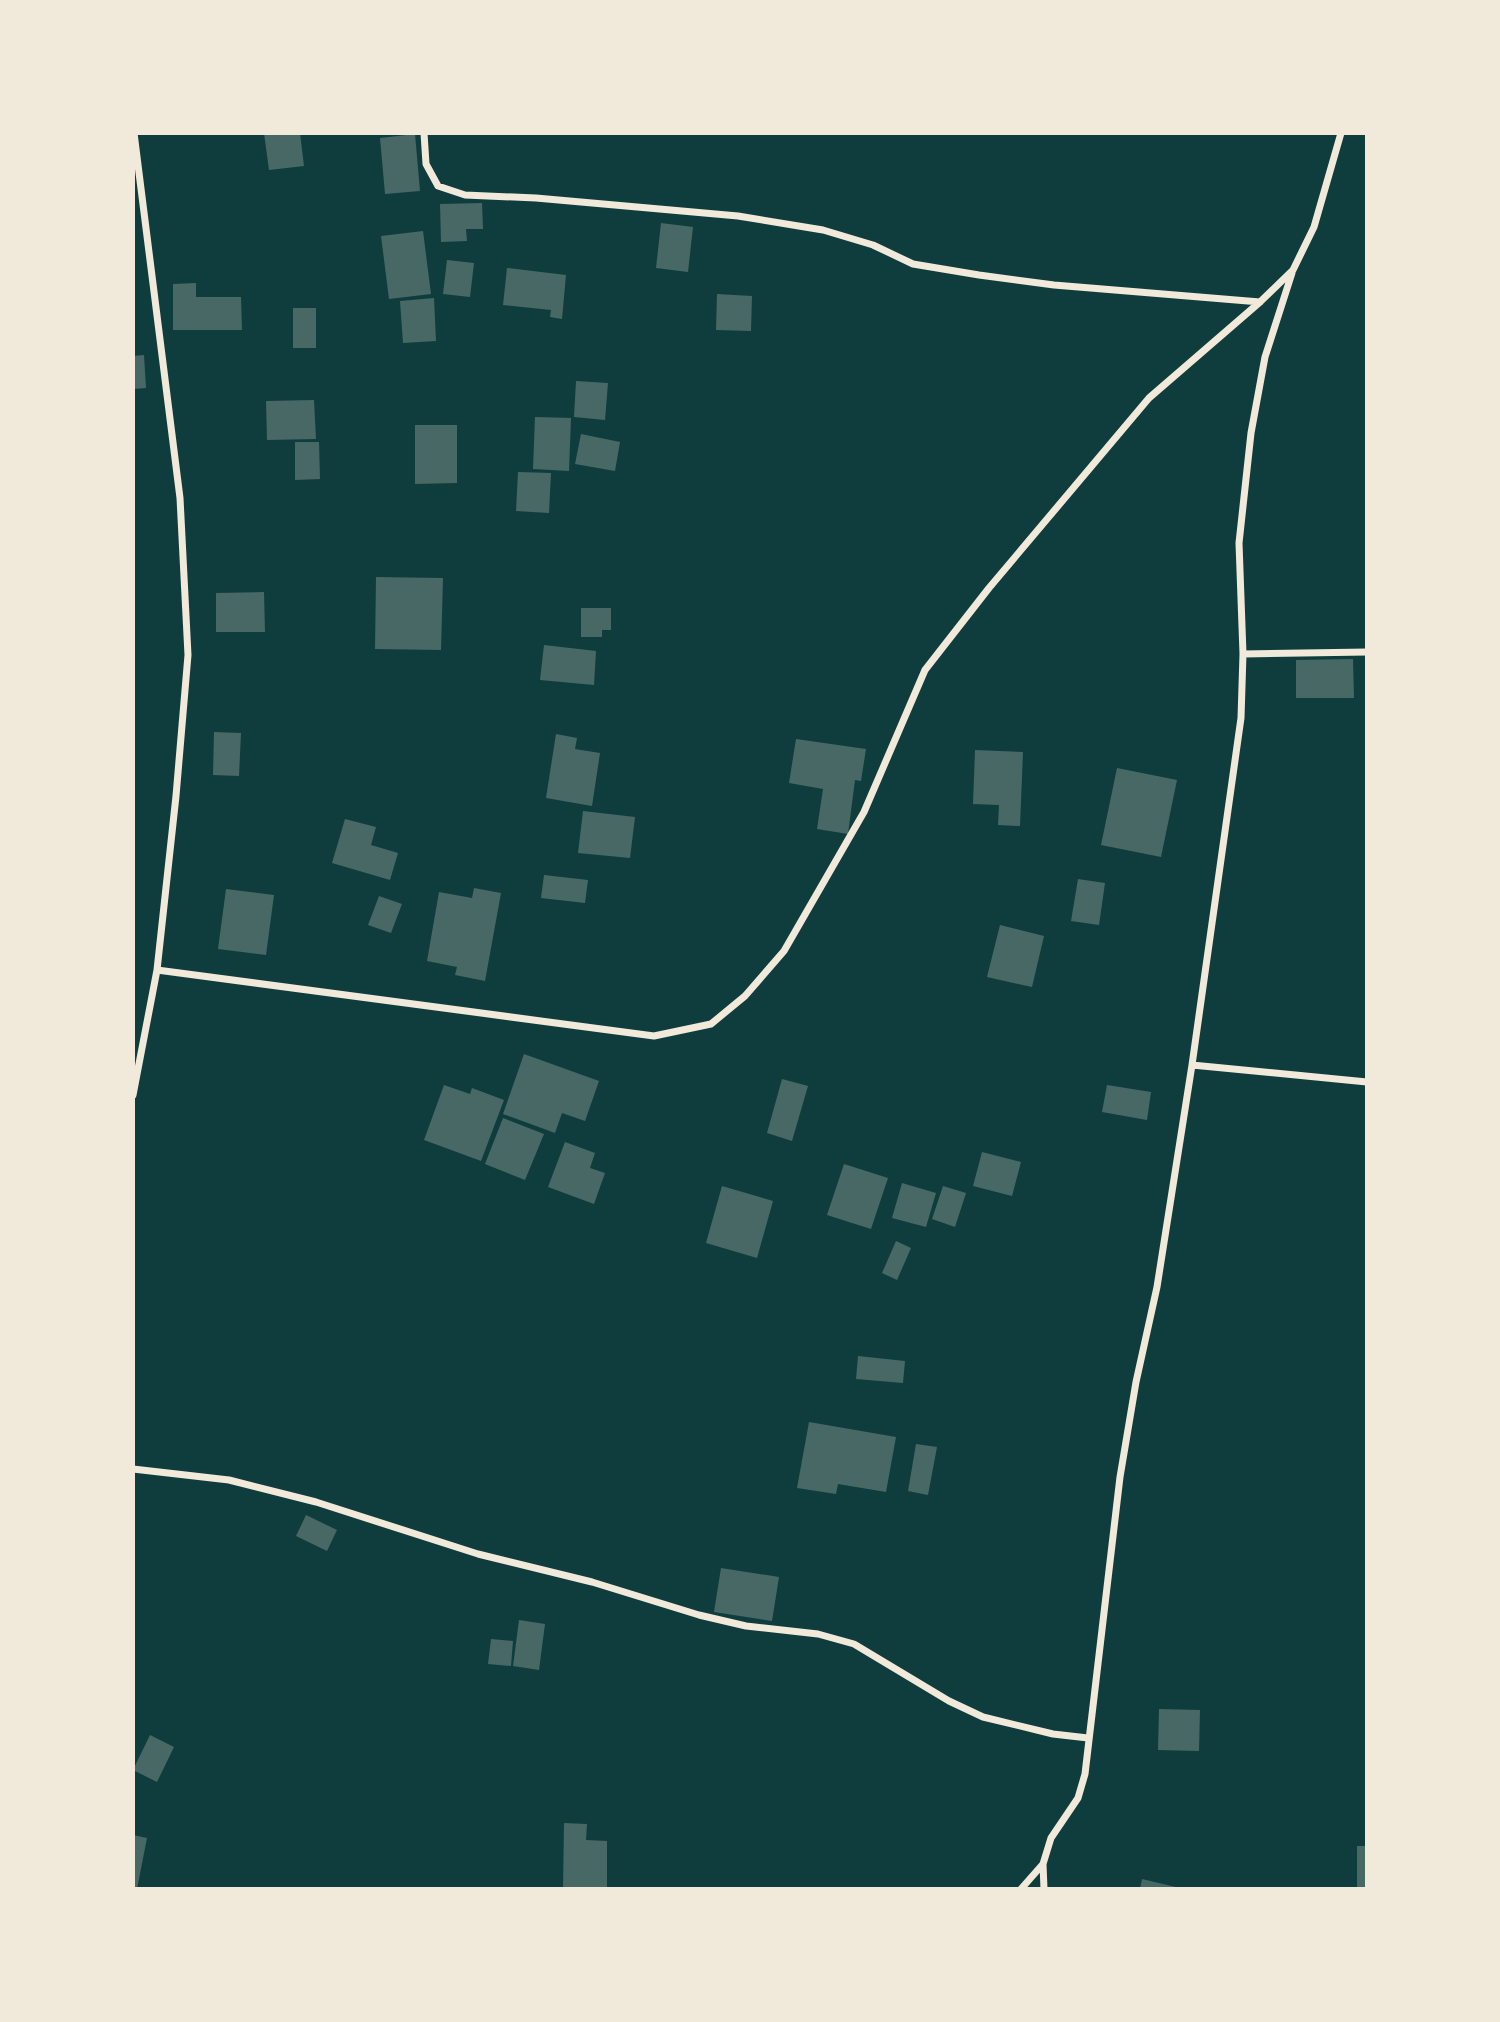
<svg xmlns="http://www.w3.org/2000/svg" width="1500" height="2022" font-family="'Crimson Pro',serif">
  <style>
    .building { fill: #486865 }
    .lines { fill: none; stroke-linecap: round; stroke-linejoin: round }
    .minor { stroke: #f1e9da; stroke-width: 7 }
  </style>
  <rect width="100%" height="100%" fill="#0f3d3e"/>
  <path class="building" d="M264 133H300L304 166 269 170Z
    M415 134 420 191 385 194 380 138Z
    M482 203 483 229H466L467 241 441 242 440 204Z
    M661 223 693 227 688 272 656 268Z
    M423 231 431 294 389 299 381 236Z
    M447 260 474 263 470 297 443 294Z
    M507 268 566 275 562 319 550 317 551 310 503 305Z
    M196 283V297H241L242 330H173V284Z
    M717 294 752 296 751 331 716 330Z
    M434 298 436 341 403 343 400 301Z
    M293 308H316V348H293Z
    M144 355 146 388 133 389V356Z
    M576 381 608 383 605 420 574 417Z
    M314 400 316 439 267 440 266 401Z
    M535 417 571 418 569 471 533 469Z
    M415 425H457V483L415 484Z
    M581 434 620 442 615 471 575 464Z
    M295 442H319L320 479 295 480Z
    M518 472 551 473 549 513 516 511Z
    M376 577 443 578 441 650 375 649Z
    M264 592 265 632H216V593Z
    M581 608H611V630H602V637H581Z
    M544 645 596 651 594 685 540 680Z
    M1353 659 1354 698H1296V660Z
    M214 732 241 733 239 776 213 775Z
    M556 734 577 738 575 749 600 753 592 806 546 798Z
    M796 739 866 749 861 781 855 780 848 834 817 829 823 789 789 783Z
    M975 750 1023 752 1020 826 998 825 999 805 973 804Z
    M1117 768 1177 780 1161 857 1101 845Z
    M583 811 635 817 630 858 578 853Z
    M345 819 376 827 371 845 398 853 390 880 332 863Z
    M544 875 588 880 585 903 541 898Z
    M1078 879 1105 883 1099 925 1071 921Z
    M474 888 501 893 485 981 455 975 457 967 427 961 439 892 472 898Z
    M226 889 274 895 266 955 218 949Z
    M379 896 402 904 391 933 368 925Z
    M1000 925 1044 936 1032 987 987 977Z
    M524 1054 599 1081 585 1121 562 1113 555 1133 503 1114Z
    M782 1079 808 1086 792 1141 767 1133Z
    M444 1085 470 1094 472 1088 504 1100 481 1161 424 1140Z
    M1107 1085 1151 1092 1147 1120 1102 1112Z
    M503 1118 544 1134 525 1180 485 1164Z
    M565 1142 595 1153 590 1168 605 1173 594 1204 548 1187Z
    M982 1152 1021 1162 1012 1196 973 1186Z
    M844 1164 888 1178 871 1229 827 1215Z
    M902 1183 936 1193 926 1227 892 1218Z
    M722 1186 773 1201 757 1258 706 1243Z
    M943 1186 966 1193 955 1227 932 1219Z
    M896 1241 911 1248 897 1280 882 1273Z
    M858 1356 905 1361 903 1383 856 1379Z
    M809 1422 896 1437 886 1492 838 1484 836 1494 797 1488Z
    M916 1444 937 1447 928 1495 908 1491Z
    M306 1515 337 1530 327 1551 296 1536Z
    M721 1568 779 1577 772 1621 714 1612Z
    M519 1620 545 1624 539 1670 513 1666Z
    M491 1639 513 1641 511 1666 488 1664Z
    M1159 1709 1200 1710 1199 1751 1158 1750Z
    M150 1735 174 1747 157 1782 133 1770Z
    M564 1823 587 1824 586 1840 607 1841V1889H563Z
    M133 1835 147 1838 137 1889H133Z
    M1357 1846H1367V1889H1357Z
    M1142 1879 1180 1888V1889H1140Z"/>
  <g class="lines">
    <path class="minor" d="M424 133 426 164 438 186 465 195 536 198 738 216 823 230 873 245 913 264 979 275 1054 285 1260 302
      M1243 654 1367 652
      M157 970 654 1036 711 1024 745 996 784 951 864 812 925 670 989 588 1149 398 1260 302 1293 270 1314 227 1341 133
      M1192 1065 1367 1082
      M133 1095 157 970 176 796 188 655 180 498 134 133
      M133 1469 229 1480 316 1502 478 1554 592 1582 699 1615 746 1626 818 1634 854 1644 949 1701 983 1717 1053 1734 1088 1738
      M1021 1889 1043 1864
      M1044 1889 1043 1864 1051 1838 1078 1798 1085 1774 1120 1477 1136 1382 1157 1287 1192 1065 1241 718 1243 654 1239 543 1251 433 1265 357 1292 273"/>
  </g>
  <rect width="1500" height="2022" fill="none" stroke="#f1e9da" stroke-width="270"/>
</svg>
